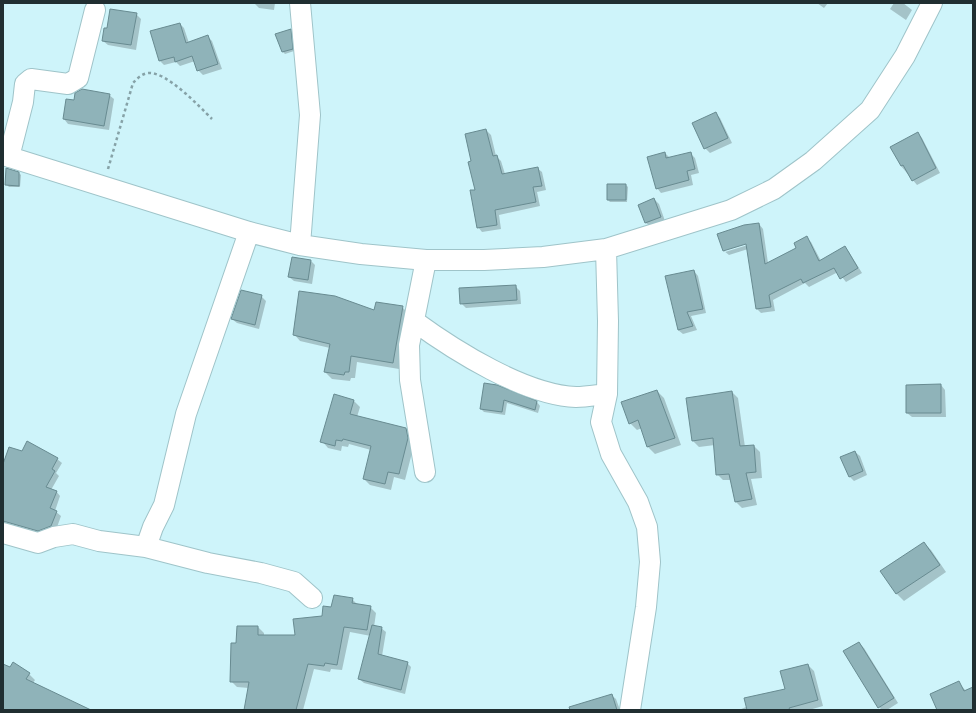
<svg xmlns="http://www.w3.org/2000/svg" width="976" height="713" font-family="'Varela Round',sans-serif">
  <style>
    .shadow { fill: #0003; fill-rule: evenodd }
    .building { fill: #8fb3b9; stroke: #688b91 }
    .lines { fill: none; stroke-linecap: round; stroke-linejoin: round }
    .street-casing { stroke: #9fc4c9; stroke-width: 22 }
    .path { stroke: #86a2a7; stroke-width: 2.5; stroke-dasharray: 3 3; stroke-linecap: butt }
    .street { stroke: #fff; stroke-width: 20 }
  </style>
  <rect width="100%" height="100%" fill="#cef4fa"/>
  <path class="shadow" d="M248 3H275L274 10 259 8 255 4Z
    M817 3H828L824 8Z
    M894 3H903L912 10 906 20 890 9Z
    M136 14 141 19 136 50 108 45 103 41 108 29Z
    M180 24 184 28 189 43 208 37 212 41 222 69 203 75 198 70 195 61 180 66 176 62 164 65 160 61Z
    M290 30 292 32 294 51 285 54 283 52Z
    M109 95 114 99 109 130 68 124 64 119 75 101Z
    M716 114 720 118 732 143 710 153 705 148Z
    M486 130 491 135 496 156 501 161 505 174 537 168 542 172 546 190 537 192 540 206 499 215 501 229 482 232 478 227 476 191 473 162Z
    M918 133 922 138 940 173 917 185 901 166Z
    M665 153 670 158 690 153 695 158 699 173 691 175 693 185 661 193 657 188Z
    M19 173 21 175 20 187H9L7 185Z
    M626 185 628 187 627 202H610L608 200Z
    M654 199 659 204 665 221 651 227 646 223 639 205Z
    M759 224 763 229 768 263 798 248 806 238 811 242 821 261 845 247 849 252 862 273 846 282 838 272 809 287 805 283 773 300 775 311 761 313 757 309 748 249 729 255 724 251 719 235ZM751 242V244L725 252V250Z
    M311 261 315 265 312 284 294 281 289 277Z
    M694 271 698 276 706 313 691 316 697 330 683 334 678 330Z
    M515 286 520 291 521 304 466 308 461 303Z
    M261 296 266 301 259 329 237 323 232 319Z
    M402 307 409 314 399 369 357 362 355 378H351L350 381 332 379 325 372 330 348 300 341 294 334 375 312Z
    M484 384 537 402 540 406 538 413 507 403 505 415 484 412 481 409Z
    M941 385 945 390 946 417H912L907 413Z
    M657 391 664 398 681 445 655 454 648 447 642 428 637 430 630 423Z
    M732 392 738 398 745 447 754 446 760 452 762 478 751 479 757 505 742 508 736 502 731 480H723L717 474 715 445 699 447 693 441 687 399Z
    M353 400 360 407 357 417 406 429 412 435 414 445 405 480 394 477 391 490 370 485 364 479 371 450 349 444 348 447 342 446 341 451 328 448 322 441Z
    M23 452 57 459 62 463 56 473 59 476 51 490 56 491 60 496 55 511 61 516 56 530 42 535 3 523V468Z
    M855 452 860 456 867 475 854 481 849 476Z
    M924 543 931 550 946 572 904 601 897 594 881 571Z
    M352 599 358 605 370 607 376 613 374 627 381 628 386 632 382 656 407 663 411 667 405 694 364 683 359 679 371 636 350 632 342 670 331 669 330 672 314 669 303 710H245L249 688 237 687 231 681 237 644 258 627 264 633V636H296L332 608Z
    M859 643 864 648 898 703 887 710H882L879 707 845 652Z
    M3 665 29 674 35 680 33 683 89 710H7L3 693Z
    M808 665 814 671 823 706 809 710H739L786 690Z
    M959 683 966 691 973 688V710H938Z
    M611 695 616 699 620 710H597Z"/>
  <path class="building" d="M110 9 137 13 131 45 102 41 104 28H107Z
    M180 23 186 43 208 35 218 64 197 71 192 56 175 62 174 57 159 61 150 31Z
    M291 29 293 49 282 52 275 34Z
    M82 89 110 94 104 126 63 119 66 99 74 100 75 93Z
    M716 112 728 138 704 149 692 123Z
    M486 129 493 156 497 155 502 174 538 167 542 186 533 187 536 202 495 210 497 225 477 228 470 190H475L468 162 471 161 465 134Z
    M918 132 936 168 912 181 903 165 901 166 890 147Z
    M665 152 666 158 691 152 695 169 687 171 689 180 656 189 647 157Z
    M6 168 19 172V186L5 185Z
    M607 184H626V200H607Z
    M654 198 661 217 645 223 638 205Z
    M759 223 765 264 796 248 794 243 807 236 819 261 845 246 858 268 840 279 834 268 803 283 801 279 769 295 771 307 756 309 746 244 723 251 717 234 744 225Z
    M292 257 311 260 308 280 288 277Z
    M694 270 703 309 687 312 693 326 678 330 665 276Z
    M516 285 517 300 460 304 459 288Z
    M241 290 262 295 255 325 231 319Z
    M299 291 335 296 374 310 376 302 403 306 393 363 351 356 349 372H345L344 375 324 372 330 344 293 335Z
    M484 383 497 385 537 401 535 410 504 400 502 412 480 409Z
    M941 384V413H906V385Z
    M657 390 675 438 647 447 638 420 629 424 621 402Z
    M732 391 740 446 754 445 756 472 746 473 752 499 735 502 729 474 716 475 713 438 692 441 686 398Z
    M334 394 354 400 350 414 406 428 408 438 399 474 388 472 385 484 363 479 371 446 343 439 342 441 336 440 335 446 320 442Z
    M27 441 58 458 52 469 55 471 46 487 57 491 50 508 57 511 51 526 38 531 3 521V464L9 447 22 451Z
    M855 451 863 471 849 477 840 457Z
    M924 542 940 565 896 594 880 571Z
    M334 595 353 598 352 603 371 606 367 630 344 627 337 665 325 663 324 666 308 664 296 710H244L249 682H230L231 643H236L237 626H258V635H295L293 619 322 616 323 606 331 607Z
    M372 625 382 627 378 654 408 662 401 690 358 679Z
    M859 642 894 698 878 708 843 651Z
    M13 662 30 673 26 679 91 710H3V664L10 667Z
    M808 664 818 700 789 708 790 710H747L744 698 785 689 780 671Z
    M959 681 964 691 973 687V710H937L930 694Z
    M612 694 617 710H570L569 707Z"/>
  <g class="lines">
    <defs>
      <path id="street" d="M300 3 310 115 300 245
        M3 155 249 232 300 245 361 254 426 260H484L543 257 606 249 731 210 774 189 813 161 870 110 905 56 932 3
        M9 157 23 102 25 84 31 79 68 84 78 78 95 10
        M606 249 608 321 607 394 601 422 611 454 638 502 647 527 650 562 646 607 630 710
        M414 321C455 351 525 395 576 397 586 397 597 395 607 394
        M425 472 410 380 409 345 426 260
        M3 533 38 543 54 537 73 534 99 541 146 547 208 563 261 573 294 582 312 598
        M146 547 153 527 164 505 186 414 249 232"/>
    </defs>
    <use href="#street" class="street-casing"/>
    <path class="path" d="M108 169 133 83C137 79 141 74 148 73 166 71 199 106 212 119"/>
    <use href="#street" class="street"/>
  </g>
  <rect width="976" height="713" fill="none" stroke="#202e31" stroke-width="8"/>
</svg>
